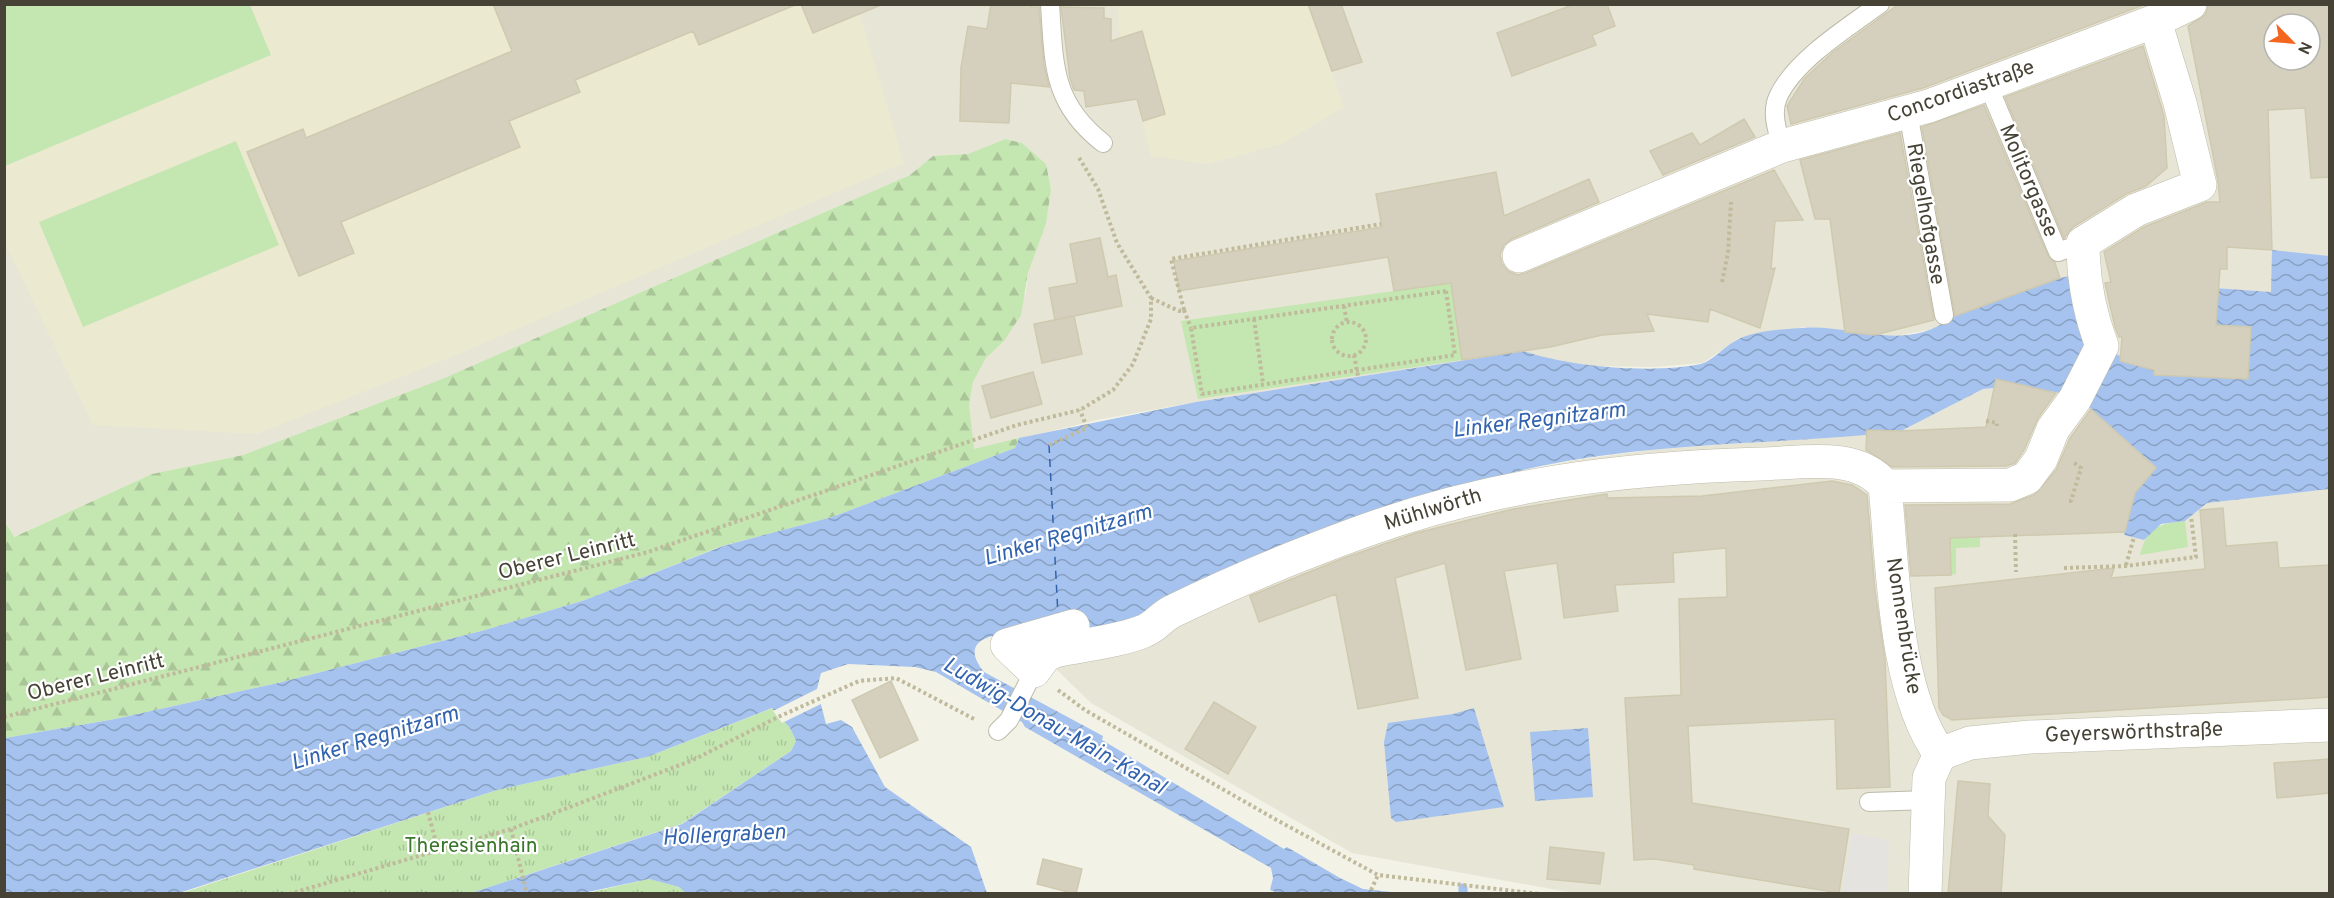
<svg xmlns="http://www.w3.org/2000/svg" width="2334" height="898" font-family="Overpass,sans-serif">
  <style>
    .residential { fill: #e7e5d5; fill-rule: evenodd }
    .education { fill: #ece9d1 }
    .green { fill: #c4e6b1 }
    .forest { fill: url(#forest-firs) }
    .park { fill: url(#park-tufts) }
    .parking { fill: #e4e3df }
    .water { fill: url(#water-waves) }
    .pier { fill: #f3f2e7 }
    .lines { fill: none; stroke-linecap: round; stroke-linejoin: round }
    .stream { stroke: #a5c3ee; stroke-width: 9 }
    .ferry { stroke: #3263af; stroke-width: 1.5; stroke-dasharray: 8 6; stroke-linecap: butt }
    .building { fill: #d4d0bd; stroke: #cfc9b0; stroke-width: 1.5; fill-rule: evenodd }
    .service-casing { stroke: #bebbaa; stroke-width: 20 }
    .minor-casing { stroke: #bebbaa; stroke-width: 34 }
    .tertiary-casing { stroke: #bebbaa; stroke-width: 34 }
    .path { stroke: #c0ba9c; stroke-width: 4; stroke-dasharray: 3 3; stroke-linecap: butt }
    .service { stroke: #fff; stroke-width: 18 }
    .minor { stroke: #fff; stroke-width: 33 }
    .tertiary { stroke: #fff; stroke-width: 33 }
    .labels { text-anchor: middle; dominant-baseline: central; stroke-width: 4.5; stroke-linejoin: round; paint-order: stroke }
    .street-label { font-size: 21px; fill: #464336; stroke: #fff }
    .park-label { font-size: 21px; fill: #3a762b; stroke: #fff }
    .water-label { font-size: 22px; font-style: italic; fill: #3263af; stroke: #fff }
  </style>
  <defs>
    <pattern id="forest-firs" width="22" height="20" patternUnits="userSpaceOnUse" patternTransform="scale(1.5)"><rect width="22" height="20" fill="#c4e6b1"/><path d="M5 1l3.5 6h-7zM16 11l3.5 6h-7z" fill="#aac699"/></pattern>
    <pattern id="park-tufts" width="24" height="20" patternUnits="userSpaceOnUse" patternTransform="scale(1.5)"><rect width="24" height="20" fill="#c4e6b1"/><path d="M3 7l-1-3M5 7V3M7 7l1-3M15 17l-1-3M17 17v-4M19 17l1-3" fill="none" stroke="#aac699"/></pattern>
    <pattern id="water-waves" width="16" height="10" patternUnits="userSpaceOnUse" patternTransform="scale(1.5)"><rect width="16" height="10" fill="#a5c3ee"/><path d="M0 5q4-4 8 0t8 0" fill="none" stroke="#88a0c2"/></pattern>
  </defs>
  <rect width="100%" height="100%" fill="#f3f2e7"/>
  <path class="residential" d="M5 5H2329V256L2272 251V292L2215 288 2217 309 2251 327 2248 379 2154 375 2120 361V356L2106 348 2083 273 2060 278 1952 317 1938 328 1891 337 1804 327 1737 339 1703 363 1654 367 1592 366 1551 361 1524 351 1196 402 1097 420 973 450 969 405 973 382 986 358 1004 341 1026 292 1028 273 1046 224 1051 189 1046 164 1022 143 1005 139 968 154 933 156 910 175 442 379 243 455 152 474 13 537 5 520ZM2274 24H2310V60H2274Z
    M1996 379 2059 393 2084 403 2156 468 2128 518 2124 535 2144 540 2150 532 2185 521 2207 503 2329 489V893L1579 894 1352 853 1091 703 1054 667 1485 480 1576 460 1660 449 1866 435 1867 430 1901 431 1983 389 1994 388Z"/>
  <path class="education" d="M5 5H857L904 163 454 356 257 434 93 425 5 243Z
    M1118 5H1308L1344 107 1282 144 1208 164 1151 156 1120 38Z"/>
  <path class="green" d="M5 4 250 5 271 55 5 166Z
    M236 141 279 245 83 327 39 222Z
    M1451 283 1462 360 1198 399 1181 321Z
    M2185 521 2188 547 2140 555C2148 526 2158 524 2185 521Z
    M1980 537V547L1956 548V574L1951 575 1950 538Z"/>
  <path class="forest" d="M1005 139 1022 143 1046 164 1051 189 1046 224 1028 273 1021 315 1004 341 986 358 973 382 969 405 974 449 1019 438 1015 448 832 517 722 546 585 600 485 630 278 683 115 719 5 738 4 520 14 537 152 474 243 455 442 379 910 175 933 156 968 154Z"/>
  <path class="park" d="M773 708 790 728 796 741 791 751 681 824 471 893 179 894 497 790 647 757Z
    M649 879 679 887 687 893 583 894Z"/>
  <path class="parking" d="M1852 833 1889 840 1887 893H1842Z"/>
  <path class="water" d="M2272 250 2329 256V489L2207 503 2185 521 2161 524 2144 540 2124 535 2128 518 2080 504 2156 467 2084 403 2059 393 1996 380 1994 388 1983 389 1901 431 1867 430 1866 435C1740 446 1608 443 1486 480 1457 489 1429 503 1401 514 1299 555 1198 604 1091 629 1085 631 1078 633 1072 633 1049 634 943 621 984 672L1103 736 1102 740 1284 849 1287 847 1340 878 1363 889 1401 893 1281 894 1270 890 1273 878 1271 868 1025 727 1022 722 936 672 915 667 848 664 821 673 817 689 826 724 841 720 852 727 885 787 971 847 987 893 687 894 679 887 649 879 583 893H471L682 824 791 751 796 741 790 728 772 708 647 757 497 790 179 893 5 894V738L115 719 278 683 485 630 585 600 723 546 832 517 1015 448 1019 438 1196 402 1524 351C1569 367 1654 374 1701 364 1712 361 1724 347 1735 341 1752 331 1782 329 1802 328 1852 324 1906 354 1952 317L2060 278 2083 273 2093 341 2120 356V361L2154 370V375L2248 379 2251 327 2216 325 2215 288 2271 292Z
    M1474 708 1504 807 1396 822 1391 818 1384 742 1388 723 1453 714Z
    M1588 728 1593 797 1535 801 1530 732Z"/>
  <path class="pier" d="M819 688 823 703 782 723 773 711Z"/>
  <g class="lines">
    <path class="stream" d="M1463 894V888"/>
    <path class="ferry" d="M1049 445 1058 615"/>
  </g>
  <path class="building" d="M493 4 795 5 699 45 693 31 575 80 580 92 509 121 520 147 341 222 354 253 299 276 247 152 303 129 306 138 512 51Z
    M801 4H881V5L813 33Z
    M991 4H1031V7H1039L1044 66 1049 87 1011 83 1009 123 960 121 961 68 968 26 987 29Z
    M1308 4H1341L1362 62 1332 71Z
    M1575 4H1607L1615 26 1592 35 1596 45 1512 76 1497 33Z
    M1899 4H2146L1923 88 1791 124 1787 106 1805 78 1833 52Z
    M2209 4H2330V177L2311 178 2305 108 2268 110 2272 250 2227 247V269H2220L2216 325 2251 327 2248 379 2154 375V370L2120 361 2122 337H2119L2115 327 2105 283 2111 282 2104 252 2144 227 2207 202H2220L2218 181 2188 26 2205 15ZM2274 24H2310V60H2274Z
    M1061 7 1104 8V18L1111 19V41L1142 31 1165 114 1143 121 1137 99 1086 107 1084 91 1074 90 1070 78Z
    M2143 46 2164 116 2167 168 2146 186 2126 194 2073 227 2064 238 2005 97Z
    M1984 105 2048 256 2055 263 2060 278 1955 316 1922 127Z
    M1744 119 1755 137 1663 175 1650 151 1692 133 1700 145Z
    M1900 133 1934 320 1875 335 1845 332 1830 219H1815L1800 160Z
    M1774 170 1803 220 1775 221 1771 269 1775 268 1760 328 1710 309 1708 322 1647 314 1654 331 1602 335 1550 347 1462 360 1451 283 1394 291 1388 257 1179 291 1174 261 1382 227 1376 194 1496 172 1504 216 1589 179 1599 202 1512 239 1504 245 1500 254 1502 264 1508 271 1517 275 1526 273Z
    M1100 238 1108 277 1116 275 1122 306 1055 320 1049 288 1077 283 1070 244Z
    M1074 316 1082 354 1042 363 1034 324Z
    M1033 372 1042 404 991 418 982 386Z
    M1996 379 2056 393 2038 418 2024 450 2015 463 2006 466 1892 467 1866 450 1867 430 1901 431 1986 427Z
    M2091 409 2156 468 2135 493 2125 532 1950 538 1951 575 1911 576 1905 505 2010 504 2034 495 2056 470 2070 438Z
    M1832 481 1852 485 1867 495 1875 591 1885 660 1890 787 1837 789 1835 719 1688 726 1692 803 1849 829 1839 893 1694 869V865L1655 859 1634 860 1625 698 1681 695 1679 599 1727 597 1726 548 1673 553 1674 582 1615 585 1618 611 1564 618 1557 563 1504 571 1521 659 1466 670 1445 563 1395 578 1418 698 1358 709 1336 594 1259 622 1250 596 1344 558 1416 533 1513 509 1607 494V498L1702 496Z
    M2223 508 2226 546 2277 542 2279 568 2330 565V697L1952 720 1943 715 1939 708 1935 588 2114 568 2111 578 2205 569 2200 510Z
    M891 681 918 740 880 758 852 700Z
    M1214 702 1256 727 1228 774 1185 749Z
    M2330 759V793L2277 798 2274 763Z
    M1958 781 1990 784 1988 816 2005 835 2001 894H1948Z
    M1550 847 1604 853 1600 884 1547 879Z
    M1043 859 1082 869 1076 894 1037 884Z"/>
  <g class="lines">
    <defs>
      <path id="service" d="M1050 4C1054 65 1052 103 1103 143
        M1988 85 2058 252 2083 243
        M1908 112 1944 315
        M1782 146C1777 131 1771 112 1778 97 1794 61 1848 27 1880 4
        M998 731 1009 720 1034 671
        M1869 802 1928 800"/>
      <path id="minor" d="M1519 256 1782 146 1929 106 2155 21 2190 4
        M1885 486 2010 485 2027 478 2041 459 2053 429 2075 399 2102 346C2089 312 2083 280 2083 243L2136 210 2200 185 2180 103 2155 21
        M1073 626 1007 645 1034 671 1045 656 1055 651C1081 645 1121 641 1144 631 1155 627 1162 616 1173 611 1234 581 1298 555 1361 532 1493 484 1622 468 1761 464 1801 463 1857 451 1885 486 1893 565 1893 689 1940 754"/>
      <path id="tertiary" d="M1925 894 1929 778 1940 754 1970 743 2030 737 2330 725"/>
    </defs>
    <use href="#service" class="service-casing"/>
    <use href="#minor" class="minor-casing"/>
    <use href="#tertiary" class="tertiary-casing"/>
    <path class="path" d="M1722 282 1728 253 1731 202
      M1446 291 1455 355 1202 394 1191 328Z
      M1151 298 1179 311 1184 310 1191 328
      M1344 306 1347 323
      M1184 310 1171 259 1381 224
      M1254 319 1263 383
      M1332 339a17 17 0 1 1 34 0a17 17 0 1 1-34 0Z
      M1354 355 1358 376
      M1986 421 1997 423V426
      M1049 445 1087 428 1080 410
      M2069 501H2071L2081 468 2073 462
      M2015 534 2016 572
      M2126 565 2134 537
      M2064 568 2126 566 2196 557 2191 516
      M1058 690 1085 710 1273 818 1378 875 1540 894
      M4 717 648 552 1017 425 1080 410 1113 390 1133 364 1151 319V298L1117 243 1098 189 1078 156
      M428 812 438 850
      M511 829 527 894
      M1371 890 1378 875
      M289 894 511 829 570 807 693 760 778 717 859 681 896 678 976 720"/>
    <use href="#service" class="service"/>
    <use href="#minor" class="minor"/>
    <use href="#tertiary" class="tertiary"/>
  </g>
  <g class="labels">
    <g class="street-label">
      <text transform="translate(1961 92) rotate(-19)">Concordiastraße</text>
      <text transform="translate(2028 181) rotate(67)">Molitorgasse</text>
      <text transform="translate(1925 214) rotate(80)">Riegelhofgasse</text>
      <text transform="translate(1433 510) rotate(-17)">Mühlwörth</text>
      <text transform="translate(567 557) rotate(-14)">Oberer Leinritt</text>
      <text transform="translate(1903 626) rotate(81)">Nonnenbrücke</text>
      <text transform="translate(96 678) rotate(-14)">Oberer Leinritt</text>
      <text transform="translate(2134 733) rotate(-2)">Geyerswörthstraße</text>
    </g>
    <g class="park-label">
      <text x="471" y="846">Theresienhain</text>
    </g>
    <g class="water-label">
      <text transform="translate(1539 421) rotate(-7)">Linker Regnitzarm</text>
      <text transform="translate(1068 536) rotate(-16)">Linker Regnitzarm</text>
      <text transform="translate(1054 727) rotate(30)">Ludwig-Donau-Main-Kanal</text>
      <text transform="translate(375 739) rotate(-17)">Linker Regnitzarm</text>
      <text transform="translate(724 836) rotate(-3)">Hollergraben</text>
    </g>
  </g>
  <rect width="2334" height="898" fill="none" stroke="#464336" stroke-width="12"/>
  <g transform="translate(2292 42) rotate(115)"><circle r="28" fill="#ffffff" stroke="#b5b4af" stroke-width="1.5"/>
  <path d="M0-4.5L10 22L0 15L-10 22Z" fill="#f4651d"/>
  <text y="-9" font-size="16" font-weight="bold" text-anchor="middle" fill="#464336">N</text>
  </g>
</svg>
